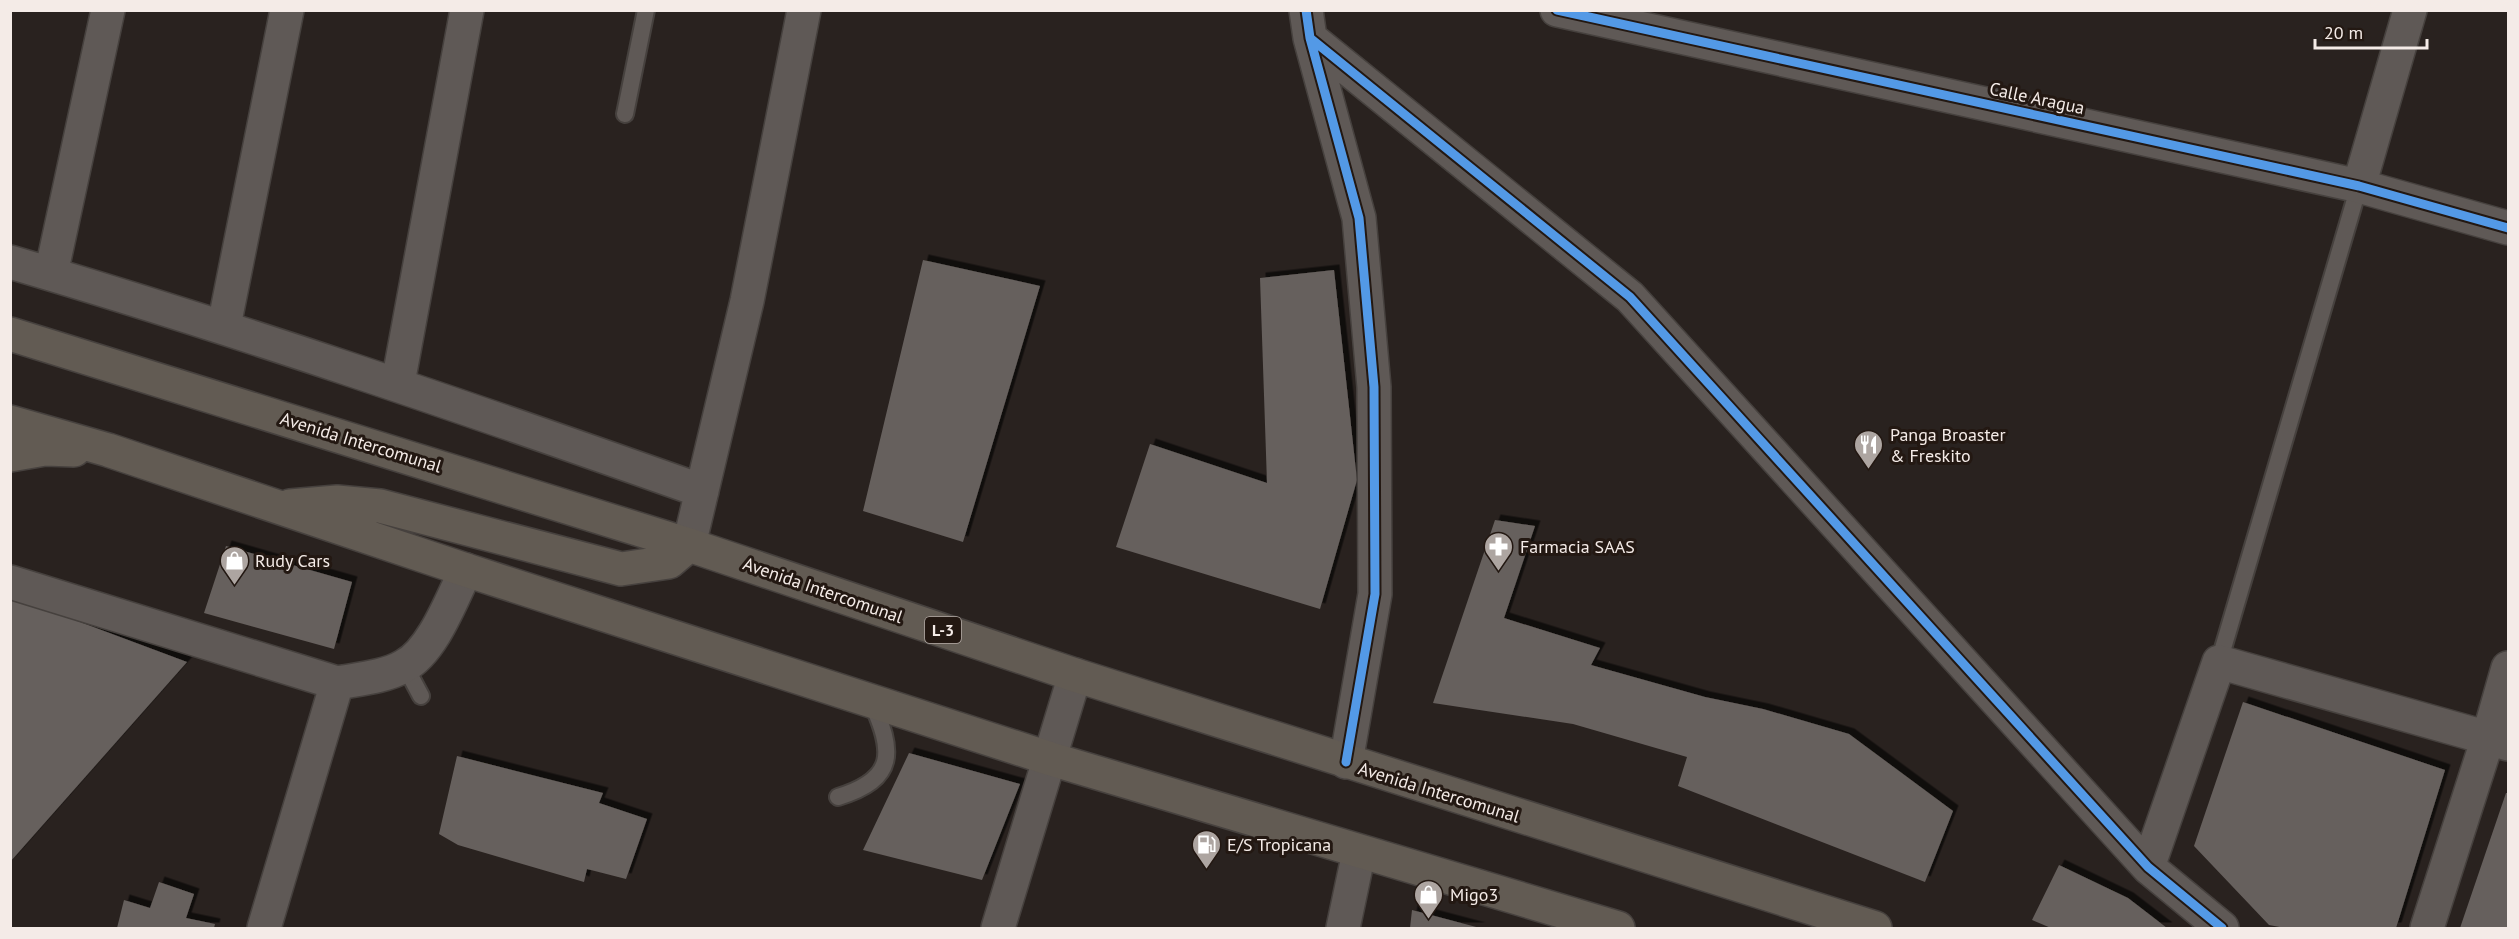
<svg xmlns="http://www.w3.org/2000/svg" width="2519" height="939" font-family="'PT Sans',sans-serif">
  <style>
    .building { fill: #66605d; filter: url(#shadow) }
    .lines { fill: none; stroke-linecap: round; stroke-linejoin: round }
    .lane-casing { stroke: #46413e; stroke-width: 20 }
    .street-casing { stroke: #46413e; stroke-width: 36 }
    .primary-casing { stroke: #46413e; stroke-width: 36 }
    .lane { stroke: #5f5956; stroke-width: 16 }
    .street { stroke: #5f5956; stroke-width: 33 }
    .primary { stroke: #625b53; stroke-width: 33 }
    .cycleway-casing { stroke: #231812; stroke-width: 13 }
    .cycleway { stroke: #5399e6; stroke-width: 9 }
    .labels { text-anchor: middle; dominant-baseline: central; stroke-width: 6; stroke-linejoin: round; paint-order: stroke }
    .shield { fill: #231812; stroke: #b5aca7; stroke-width: 1.5 }
    .shield-label { font-size: 16px; font-weight: bold; fill: #f4ebe7 }
    .street-label { font-size: 18px; fill: #f4ebe7; stroke: #231812 }
    .poi-label { font-size: 18px; fill: #f4ebe7; stroke: #231812; text-anchor: start }
  </style>
  <defs>
    <filter id="shadow"><feDropShadow dx="5.5" dy="-5.5" stdDeviation="0" flood-color="#0009"/></filter>
  </defs>
  <rect width="100%" height="100%" fill="#29221f"/>
  <path class="building" d="M923 260 1040 286 963 542 863 511Z
    M1334 270 1357 480 1320 609 1116 547 1150 444 1267 483 1260 278Z
    M1495 520 1535 526 1504 618 1600 648 1591 665 1705 697 1763 709 1849 734 1953 811 1925 882 1678 786 1687 757 1573 724 1433 703Z
    M226 546 352 582 334 649 204 613Z
    M10 600 72 619 187 662 10 862Z
    M2243 702 2445 770 2396 928H2285L2269 925 2194 846Z
    M909 753 1020 784 982 880 863 850Z
    M457 756 603 793 599 803 647 819 626 879 587 869 584 882 458 845 439 834Z
    M2506 793H2508V928H2460Z
    M2059 865 2128 898 2167 928H2051L2032 920Z
    M159 882 194 894 186 918 215 924 214 928H117L124 900 150 908Z
    M1412 910 1480 928H1410Z"/>
  <g class="lines">
    <defs>
      <path id="lane" d="M625 114 646 10
        M2219 662 2359 186
        M405 666 421 696
        M838 797C897 779 894 751 871 701"/>
      <path id="street" d="M1306 10 1310 38 1630 297 2148 867 2222 928
        M1557 10 2359 186 2508 228
        M1310 38 1359 218 1374 387 1375 594 1346 762
        M2359 186 2410 10
        M10 262C244 331 473 410 702 491
        M51 274 108 10
        M224 326 287 10
        M398 383 467 10
        M689 545 747 301 804 10
        M10 582 337 683
        M2508 744 2488 738 2508 668
        M2148 867 2219 662 2488 738 2427 928
        M264 928 337 683C359 679 385 677 404 666 433 651 452 598 466 570
        M998 928 1075 675
        M1343 928 1359 852"/>
      <path id="primary" d="M10 334 689 545 1075 675 1875 928
        M10 422 108 450 466 570 1051 759 1618 928
        M10 455 45 449 74 450
        M290 506 337 502 380 506 621 569 669 562 689 545"/>
    </defs>
    <use href="#lane" class="lane-casing"/>
    <use href="#street" class="street-casing"/>
    <use href="#primary" class="primary-casing"/>
    <use href="#lane" class="lane"/>
    <use href="#street" class="street"/>
    <use href="#primary" class="primary"/>
    <defs>
      <path id="cycleway" d="M1306 10 1310 38 1630 297 2148 867 2222 928
        M1557 10 2359 186 2508 228
        M1310 38 1359 218 1374 387 1375 594 1346 762"/>
    </defs>
    <use href="#cycleway" class="cycleway-casing"/>
    <use href="#cycleway" class="cycleway"/>
  </g>
  <defs>
    <symbol id="restaurant-pin" viewBox="-11 -11 22 30"><path d="M0 17L-7.5 6A9.5 9.5 0 1 1 7.5 6Z" fill="#ada5a1" stroke="#231812"/><path d="M-5-6h1v4h1v-4h1v4h1v-4h1v5L-1.5 .5V6h-2V.5L-5-1ZM5-6V6H3V1.5H1.5Q1.5-4 5-6Z" fill="#fff"/></symbol>
    <symbol id="pharmacy-pin" viewBox="-11 -11 22 30"><path d="M0 17L-7.5 6A9.5 9.5 0 1 1 7.5 6Z" fill="#ada5a1" stroke="#231812"/><path d="M-2-6h4v4h4v4h-4v4h-4v-4h-4v-4h4Z" fill="#fff"/></symbol>
    <symbol id="shop-pin" viewBox="-11 -11 22 30"><path d="M0 17L-7.5 6A9.5 9.5 0 1 1 7.5 6Z" fill="#ada5a1" stroke="#231812"/><path d="M-5-2.5h2.3a2.7 3.5 0 0 1 5.4 0H5L5.5 6h-11ZM-1.5-2.5h3a1.5 2.3 0 0 0-3 0Z" fill="#fff"/></symbol>
    <symbol id="fuel-pin" viewBox="-11 -11 22 30"><path d="M0 17L-7.5 6A9.5 9.5 0 1 1 7.5 6Z" fill="#ada5a1" stroke="#231812"/><path d="M-5.5-6h7V0h2V4h1.3V-2.5L3-4.5l.8-.8L6-3V5H2.5V1h-1V6h-7ZM-4.2-4.7v3.2H.2V-4.7Z" fill="#fff"/></symbol>
  </defs>
  <g fill-rule="evenodd">
    <use href="#restaurant-pin" x="1852" y="428" width="33" height="45"/>
    <use href="#pharmacy-pin" x="1482" y="530" width="33" height="45"/>
    <use href="#shop-pin" x="218" y="544" width="33" height="45"/>
    <use href="#fuel-pin" x="1190" y="828" width="33" height="45"/>
    <use href="#shop-pin" x="1412" y="878" width="33" height="45"/>
  </g>
  <g class="labels">
    <rect class="shield" x="925" y="617" width="36" height="26" rx="4.5"/>
    <g class="shield-label">
      <text x="943" y="630">L-3</text>
    </g>
    <g class="street-label">
      <text transform="translate(2037 98) rotate(12)">Calle Aragua</text>
      <text transform="translate(361 442) rotate(17)">Avenida Intercomunal</text>
      <text transform="translate(823 590) rotate(19)">Avenida Intercomunal</text>
      <text transform="translate(1439 792) rotate(17)">Avenida Intercomunal</text>
    </g>
    <g class="poi-label">
      <text x="1890" y="434">Panga Broaster<tspan x="1890" dy="21">&amp; Freskito</tspan></text>
      <text x="1520" y="546">Farmacia SAAS</text>
      <text x="255" y="560">Rudy Cars</text>
      <text x="1227" y="844">E/S Tropicana</text>
      <text x="1450" y="894">Migo3</text>
    </g>
  </g>
  <rect width="2519" height="939" fill="none" stroke="#f4ebe7" stroke-width="24"/>
  <path d="M2315 39v9h112v-9" fill="none" stroke="#f4ebe7" stroke-width="3"/>
  <text x="2324" y="39" font-size="18" fill="#f4ebe7" stroke="#231812" stroke-width="4.5" paint-order="stroke">20 m</text>
</svg>
